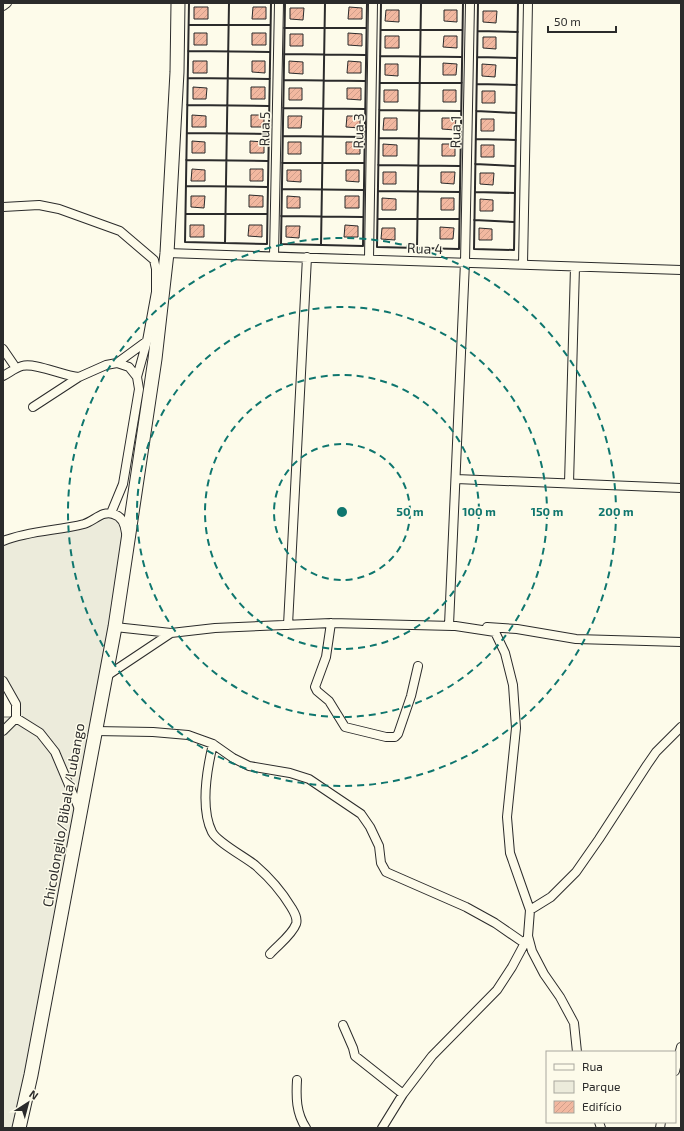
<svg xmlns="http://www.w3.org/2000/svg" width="684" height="1131" font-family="'Exo 2',sans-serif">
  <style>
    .green { fill: #ecebdb; stroke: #74746e }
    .building { fill: url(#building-hatch); stroke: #2b2b2b }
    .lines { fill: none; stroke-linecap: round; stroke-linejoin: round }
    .minor-casing { stroke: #2b2b2b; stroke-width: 10 }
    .primary-casing { stroke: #2b2b2b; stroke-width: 15 }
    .minor { stroke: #fdfbea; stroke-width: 8 }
    .primary { stroke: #fdfbea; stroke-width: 13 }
    .wall { stroke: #2b2b2b; stroke-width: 2 }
    .ring { fill: none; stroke: #0f766e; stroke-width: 2; stroke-dasharray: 7 5 }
    .labels { text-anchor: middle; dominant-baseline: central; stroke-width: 3; stroke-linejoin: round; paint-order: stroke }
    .street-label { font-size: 14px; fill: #2b2b2b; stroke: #fdfbea }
    .centre { fill: #0f766e; stroke: #fdfbea; stroke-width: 2 }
    .ring-label { font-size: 12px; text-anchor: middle; font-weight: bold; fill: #0f766e; stroke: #fdfbea; stroke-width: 3; stroke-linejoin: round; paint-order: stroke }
  </style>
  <defs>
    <pattern id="building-hatch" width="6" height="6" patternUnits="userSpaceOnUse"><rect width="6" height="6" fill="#f2b8a0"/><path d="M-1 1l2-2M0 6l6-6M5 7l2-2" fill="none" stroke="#d09e8a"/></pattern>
  </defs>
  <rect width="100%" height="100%" fill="#fdfbea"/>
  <path class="green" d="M111 513 119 517 127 543 19 1128H3V717H15L16 704 3 681V541Z"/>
  <path class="building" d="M194 7H208V19H194Z
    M253 7H266V19H252Z
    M349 7 362 8V19H348Z
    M290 8H304L303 20 290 19Z
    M386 10H399V22L385 21Z
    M444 10H457V22L444 21Z
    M483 11H497L496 23 483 22Z
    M194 33H207V45H194Z
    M252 33H266V45H252Z
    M348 33 362 34V46L348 45Z
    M290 34H303V46H290Z
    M385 36H399V48H385Z
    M444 36H457V48L443 47Z
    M483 37H496V49L483 48Z
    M193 61H207V73H193Z
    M252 61H265V73L252 72Z
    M289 61 303 62V74L289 73Z
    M348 61 361 62V73H347Z
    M443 63 457 64 456 75H443Z
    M385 64H398V76L385 75Z
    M482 64 496 65 495 77 482 76Z
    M193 87 207 88 206 99H193Z
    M251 87H265V99H251Z
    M289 88H302V100H289Z
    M347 88H361V100L347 99Z
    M384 90H398V102H384Z
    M443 90H456V102H443Z
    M482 91H495V103H482Z
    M192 115 206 116V127H192Z
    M251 115H264V127H251Z
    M288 116H302L301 128H288Z
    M347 116H360V128L346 127Z
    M384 118H397V130H383Z
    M442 118H456L455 130 442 129Z
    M481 119H494V131H481Z
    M192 141 205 142V153H192Z
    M250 141 264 142V153H250Z
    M288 142H301V154H288Z
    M346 142H360V154H346Z
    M383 144 397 145V156H383Z
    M442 144H455V156H442Z
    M481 145H494V157H481Z
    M192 169 205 170V181H191Z
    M250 169H263V181H250Z
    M287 170H301V182L287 181Z
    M346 170H359V182L346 181Z
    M383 172H396V184H383Z
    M441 172H455L454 184 441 183Z
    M480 173H494L493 185 480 184Z
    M249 195 263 196V207H249Z
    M191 196H205L204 208 191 207Z
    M287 196 300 197V208H287Z
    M345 196H359V208H345Z
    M382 198 396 199V210H382Z
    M441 198H454V210H441Z
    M480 199 493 200V211H480Z
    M190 225H204V237H190Z
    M249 225H262V237L248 236Z
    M345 225 358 226V237H344Z
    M286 226H300L299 238 286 237Z
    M440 227 454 228 453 239H440Z
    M382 228H395V240L381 239Z
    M479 228 492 229V240H479Z"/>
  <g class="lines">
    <defs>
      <path id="minor" d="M470 3 465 262 449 625 495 632 505 653 513 685 516 728 507 817 510 853 530 910 528 936 532 951 544 974 560 997 574 1023 577 1052
        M3 6 7 3
        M3 207 39 205 59 209 120 231 154 260 156 269V292L147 341 137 377 139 389 123 484 111 513
        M167 253 681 270
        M274 256 279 3
        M369 259 373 3
        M523 264 528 3
        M3 349 16 368
        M117 363 129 367 137 377
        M3 376C9 373 15 368 22 366 35 362 63 376 79 377
        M33 407 79 377 106 365 117 363 147 341
        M456 479 681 488
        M569 483 575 267
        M3 541C31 530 57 531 84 524 94 521 103 510 113 514 122 516 125 524 126 533
        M331 623 326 657 315 687 317 691 329 701 345 727 386 737H395L398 734 411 696 418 666
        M288 625 307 257
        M115 627 171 633 215 628 331 623 453 626
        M487 627 517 629 576 639 681 642
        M105 677 171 633
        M3 681 16 704V718L40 733 55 752 80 811
        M3 731 16 718
        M95 731 153 732 188 735 213 744 233 758 249 766 290 773 309 779 361 814 370 827 379 846 381 863 386 872 466 907 495 923 524 943
        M213 744C207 769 200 808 212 832 217 842 245 857 255 865 269 877 282 892 291 907 294 912 298 918 296 924 292 935 278 945 270 954
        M530 910 551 897 576 872 599 839 647 765 656 752 681 727
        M343 1025 353 1048 355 1056 403 1094
        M675 1071 681 1047
        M297 1080C296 1097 296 1113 306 1128
        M599 1122 601 1128
        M382 1128 403 1094 432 1056 497 990 512 967 527 939
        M660 1128 661 1122"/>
      <path id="primary" d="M19 1128 31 1075 115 627 155 359 167 253 177 72 178 3"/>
    </defs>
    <use href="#minor" class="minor-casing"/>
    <use href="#primary" class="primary-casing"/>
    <use href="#minor" class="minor"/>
    <use href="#primary" class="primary"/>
    <path class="wall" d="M189 3 185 242 267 244 271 3
      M285 3 281 244 363 246 367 3
      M381 3 377 247 459 249 463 3
      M478 3 474 249 514 250 518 3
      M189 25H270
      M284 28H366
      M381 30H462
      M478 31 518 32
      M188 51 270 52
      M284 54 366 55
      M380 56 462 57
      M477 57 517 58
      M188 78 270 79
      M284 80 365 81
      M380 83H462
      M477 84 517 85
      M187 105 269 106
      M283 108 365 109
      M379 110 461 111
      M476 111 516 113
      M187 133 269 134
      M283 136 365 137
      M379 138 461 139
      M476 139 516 140
      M186 160 268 161
      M282 163H364
      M475 164 515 166
      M378 165 460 166
      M186 186 268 187
      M282 189 364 190
      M378 191 460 192
      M475 192 515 193
      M186 214H267
      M281 216 363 217
      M378 219H459
      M474 220 514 222
      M225 243 229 3
      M321 245 325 3
      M417 248 421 3"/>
  </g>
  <g class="ring">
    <circle cx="342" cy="512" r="68"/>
    <circle cx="342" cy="512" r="137"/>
    <circle cx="342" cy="512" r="205"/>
    <circle cx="342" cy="512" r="274"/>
  </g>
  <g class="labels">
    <g class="street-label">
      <text transform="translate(264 129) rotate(-89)">Rua 5</text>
      <text transform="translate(358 131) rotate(-89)">Rua 3</text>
      <text transform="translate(455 132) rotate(-89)">Rua 1</text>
      <text transform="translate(425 248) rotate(2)">Rua 4</text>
      <text transform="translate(63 815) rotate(-80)">Chicolongilo/Bibala/Lubango</text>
    </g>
  </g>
  <circle cx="342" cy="512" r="6" class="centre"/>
  <g class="ring-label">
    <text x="410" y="516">50 m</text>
    <text x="479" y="516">100 m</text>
    <text x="547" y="516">150 m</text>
    <text x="616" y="516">200 m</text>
  </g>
  <rect width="684" height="1131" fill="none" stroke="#2b2b2b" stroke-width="8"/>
  <rect x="546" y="1051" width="130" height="72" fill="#fdfbea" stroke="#a9a89e"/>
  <rect x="554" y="1064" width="20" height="6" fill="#fdfbea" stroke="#a9a89e"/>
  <text x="582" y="1071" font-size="12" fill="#2b2b2b">Rua</text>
  <rect x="554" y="1081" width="20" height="12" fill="#ecebdb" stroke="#a9a89e"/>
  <text x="582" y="1091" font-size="12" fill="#2b2b2b">Parque</text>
  <rect x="554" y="1101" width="20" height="12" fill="url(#building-hatch)" stroke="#a9a89e"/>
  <text x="582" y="1111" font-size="12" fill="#2b2b2b">Edifício</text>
  <g transform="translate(28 1103) rotate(36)" stroke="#fdfbea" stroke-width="3" paint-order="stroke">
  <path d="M0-3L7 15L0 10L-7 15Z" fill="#2b2b2b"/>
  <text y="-6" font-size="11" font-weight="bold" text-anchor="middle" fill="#2b2b2b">N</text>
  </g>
  <path d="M548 26v6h68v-6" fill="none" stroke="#2b2b2b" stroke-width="2"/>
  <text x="554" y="26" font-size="12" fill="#2b2b2b" stroke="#fdfbea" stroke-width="3" paint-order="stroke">50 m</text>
</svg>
